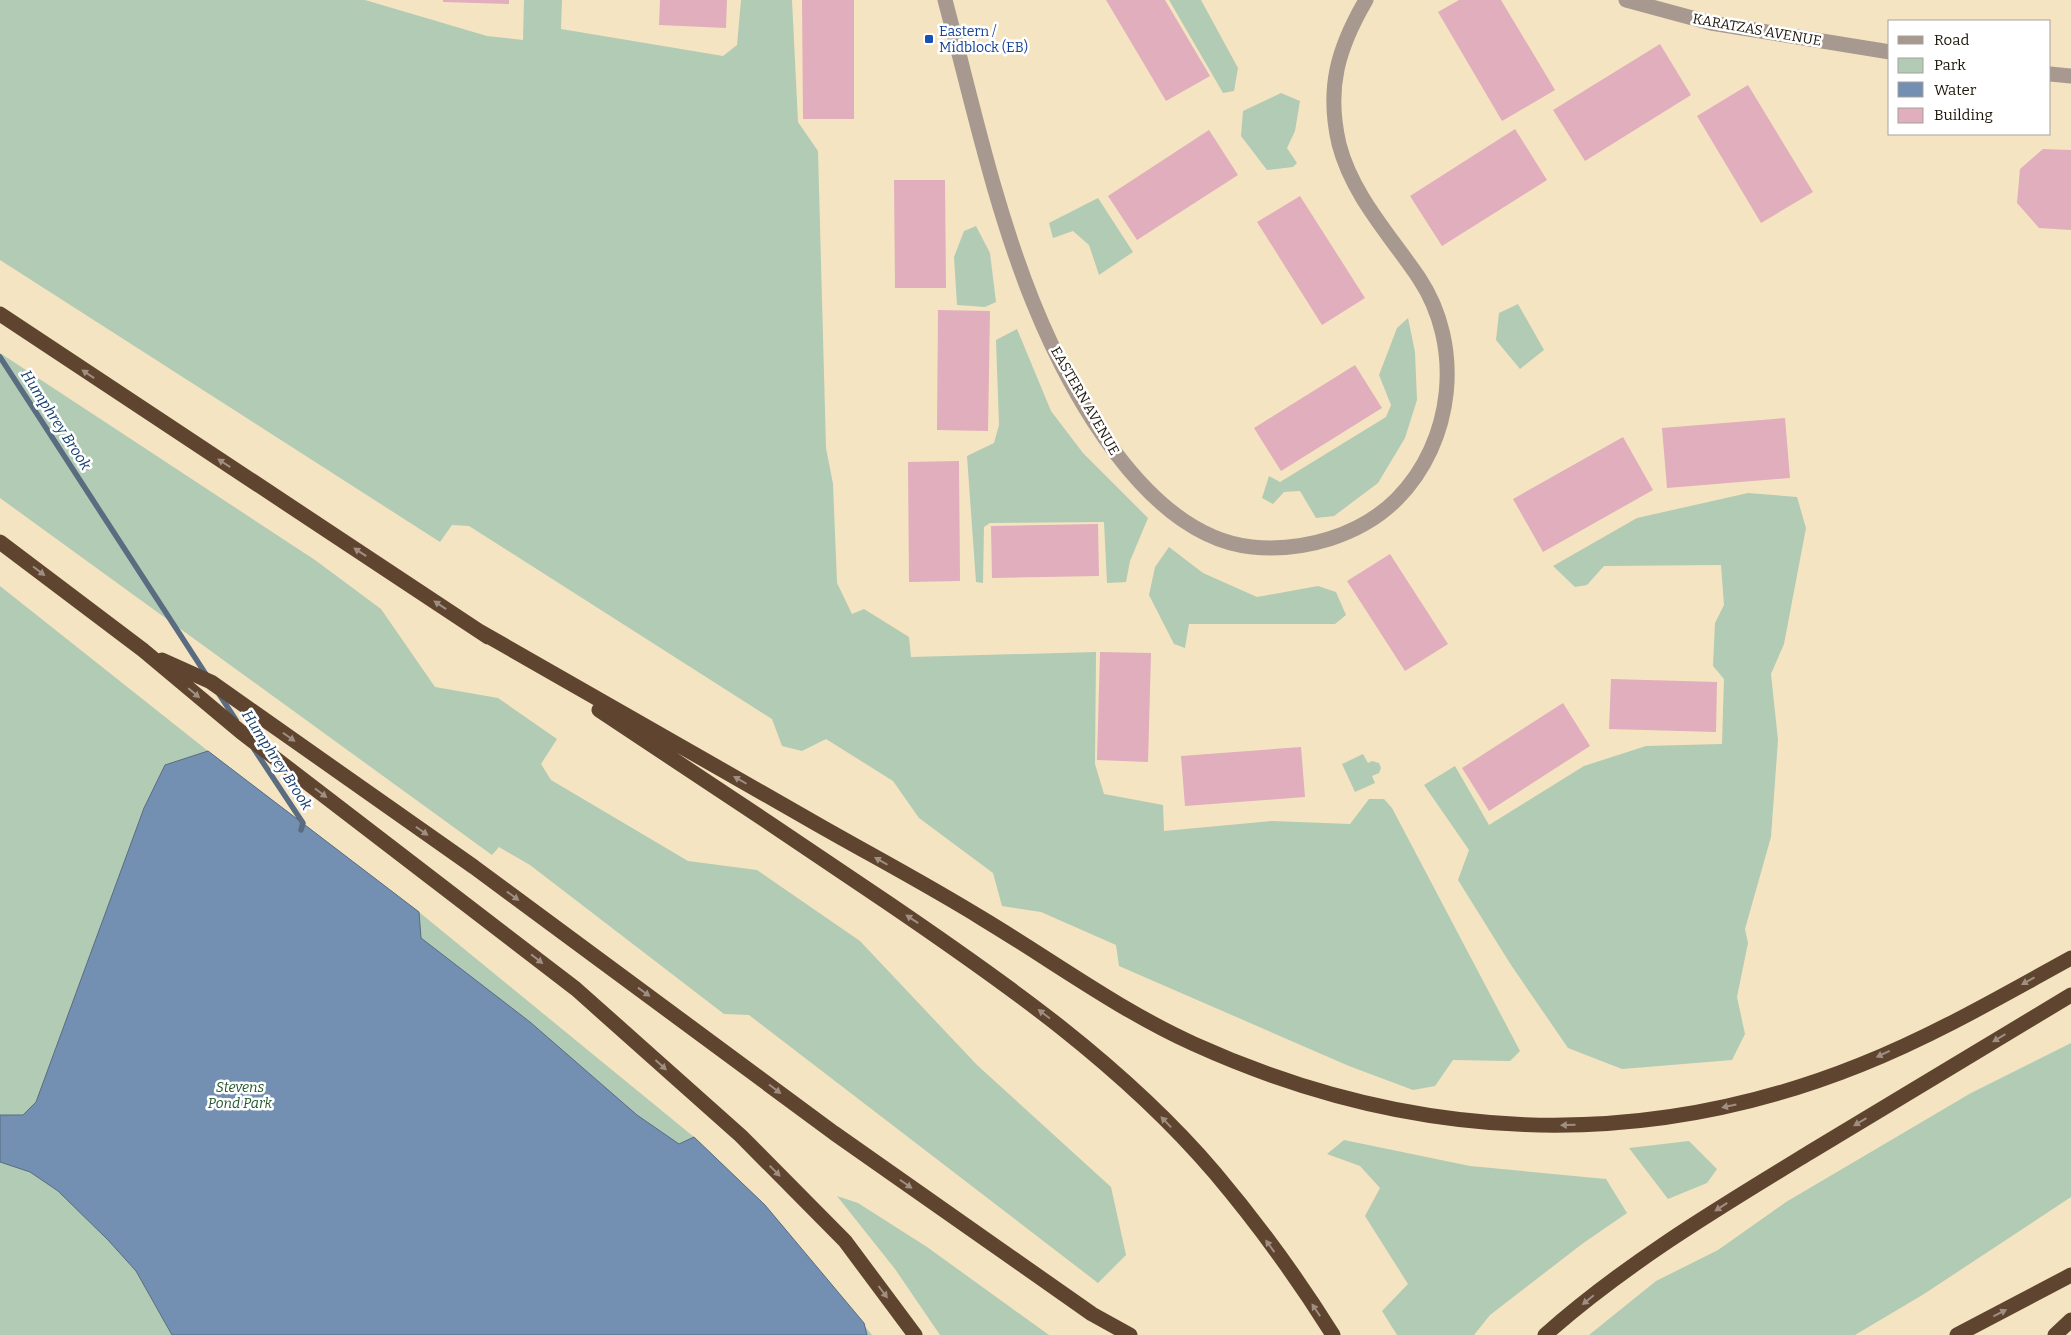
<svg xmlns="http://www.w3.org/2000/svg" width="2071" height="1335" font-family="Bitter,serif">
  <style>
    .green { fill: #b1cbb4 }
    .water { fill: #7390b3; stroke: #596c80 }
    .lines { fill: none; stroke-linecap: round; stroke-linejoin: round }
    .stream { stroke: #596c80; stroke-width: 5.5 }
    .building { fill: #e0aebc }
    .street { stroke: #a7998f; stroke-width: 15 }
    .highway { stroke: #5f442f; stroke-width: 15 }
    .oneway { fill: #9f8f82 }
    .transit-dot { fill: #1a4fb4; stroke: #fff; stroke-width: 2 }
    .labels { text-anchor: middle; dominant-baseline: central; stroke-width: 5; stroke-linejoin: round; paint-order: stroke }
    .street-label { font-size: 14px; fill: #1d170a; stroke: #fff }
    .transit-label { font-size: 14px; fill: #164399; stroke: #fff; text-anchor: start }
    .park-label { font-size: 14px; font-style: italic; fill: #20572b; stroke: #fff }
    .water-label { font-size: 15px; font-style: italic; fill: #153e6c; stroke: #fff }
  </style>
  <rect width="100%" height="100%" fill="#f5e4c2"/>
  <path class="green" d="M0 0H365L487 36 523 40 524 0H562L561 29 723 56 737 45 741 0H792L798 122 818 151 826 448 833 484 837 583 852 614 864 609 909 637 911 657 1096 652 1095 764 1104 794 1163 805 1164 831 1272 821 1350 824 1369 799H1384L1392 808 1520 1051 1510 1061 1453 1060 1435 1086 1413 1090 1349 1066 1119 966 1116 945 1041 912 1002 906 993 873 919 818 893 781 826 739 802 751 782 746 772 719 469 526 452 525 440 542 0 260Z
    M1169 0H1201L1238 68 1234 91 1223 93Z
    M1281 93 1300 101 1295 131 1287 148 1297 163 1293 167 1267 170 1241 136 1243 111Z
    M1098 198 1133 252 1099 275 1089 245 1073 231 1053 238 1049 223Z
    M976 226 990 253 996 302 985 307 957 305 954 257 964 231Z
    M1518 304 1544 350 1520 369 1496 340 1499 313Z
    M1408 318 1415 352 1417 400 1405 438 1378 483 1334 516 1316 518 1300 491 1284 492 1273 504 1262 498 1269 476 1280 482 1386 417 1391 405 1379 375 1397 328Z
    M1017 329 1051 411 1083 453 1148 518 1130 561 1126 582 1107 583 1104 522 990 523 984 527 983 583 976 582 967 456 994 443 999 425 996 340Z
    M0 353 315 560 381 609 435 687 498 698 557 739 541 764 551 780 688 861 757 870 860 941 977 1065 1111 1187 1126 1255 1098 1283 749 1015 724 1014 530 865 499 847 492 855 0 498Z
    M1748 493 1797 497 1806 528 1784 644 1771 674 1778 740 1771 837 1745 929 1748 943 1737 997 1745 1034 1732 1060 1622 1069 1568 1048 1511 965 1458 880 1469 850 1424 785 1455 766 1489 825 1584 766 1646 746 1722 744 1724 679 1713 666 1715 623 1724 605 1721 565 1604 566 1587 585 1575 587 1553 566 1637 518Z
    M1169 547 1203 573 1257 597 1318 586 1336 592 1346 615 1335 624H1189L1185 648 1174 644 1149 595 1155 567Z
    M0 586 208 751 419 912 694 1137 765 1205 872 1335H0Z
    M1363 754 1368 763 1372 761 1379 763 1381 768 1379 773 1372 776 1375 783 1355 792 1342 764Z
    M2071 1043V1197L1924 1294 1855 1335H1589L1656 1281 1718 1250 1786 1202 1971 1093Z
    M1344 1140 1470 1166 1606 1179 1627 1213 1582 1244 1490 1315 1474 1335H1397L1382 1311 1408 1284 1365 1216 1380 1188 1360 1166 1327 1154Z
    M1689 1141 1717 1169 1707 1183 1668 1199 1629 1148Z
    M837 1196 858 1203 927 1247 1049 1335H940L895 1269Z"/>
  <path class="water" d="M208 751 419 912 421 938 530 1022 637 1115 679 1144 694 1137 765 1205 864 1323 867 1335H172L136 1271 108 1240 58 1191 30 1172 0 1162V1115H23L36 1102 144 808 165 765Z"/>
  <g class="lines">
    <path class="stream" d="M0 357 207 676
      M219 694 236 720
      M254 749 303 823 301 830"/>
  </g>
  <path class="building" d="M443 0H509V4L443 2Z
    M660 0H727L726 28 659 25Z
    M802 0H854V119H803Z
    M1106 0H1165L1210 76 1166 101Z
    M1459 0H1501L1555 90 1502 121 1438 12Z
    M1660 44 1691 95 1585 161 1553 110Z
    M1748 85 1813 192 1761 223 1697 116Z
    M1515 129 1547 180 1442 246 1410 196Z
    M1209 130 1238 175 1137 240 1108 196Z
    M2043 149 2071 150V230L2039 228 2017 203 2020 169Z
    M894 180H945L946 288H895Z
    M1300 196 1365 298 1322 325 1257 222Z
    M938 310 990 311 988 431 937 430Z
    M1355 365 1382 408 1281 471 1254 428Z
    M1785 418 1790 478 1667 488 1662 428Z
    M1623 437 1653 490 1543 552 1513 499Z
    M959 461 960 581 909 582 908 462Z
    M1098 524 1099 576 992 578 991 526Z
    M1390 554 1448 644 1405 671 1347 581Z
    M1100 652 1151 653 1148 762 1097 760Z
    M1611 679 1717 682 1716 732 1609 729Z
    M1563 703 1590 746 1489 811 1462 768Z
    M1301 747 1305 797 1185 806 1181 756Z"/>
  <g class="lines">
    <path class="street" d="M945 0C972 101 994 205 1033 302 1069 391 1146 536 1252 547 1303 552 1360 536 1397 499 1454 441 1464 346 1419 278 1390 235 1352 195 1339 144 1326 88 1338 48 1366 0
      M1626 0 1711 23 1890 52
      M2050 74 2071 76"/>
    <path class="highway" d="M0 314 488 637
      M0 542 143 650 241 732 576 989 741 1136 845 1241 915 1335
      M479 631C591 695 703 759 815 823 871 855 928 885 983 919 1053 961 1119 1010 1194 1044 1410 1142 1638 1154 1860 1065 1933 1036 2002 996 2071 958
      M162 660 211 682 474 867 834 1133 1092 1314 1130 1335
      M599 710C696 774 792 838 888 903 1004 982 1123 1065 1215 1173 1258 1224 1298 1279 1333 1335
      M1545 1335C1626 1263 1720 1207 1812 1151 1898 1099 1985 1047 2071 995
      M1957 1335 2071 1275
      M2055 1335 2071 1320"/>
  </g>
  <defs><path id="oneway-solid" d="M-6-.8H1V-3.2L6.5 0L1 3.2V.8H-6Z" transform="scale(1.25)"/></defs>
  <g class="oneway">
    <use href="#oneway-solid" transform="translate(88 374) rotate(-146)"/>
    <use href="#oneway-solid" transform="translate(224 463) rotate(-147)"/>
    <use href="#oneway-solid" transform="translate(360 552) rotate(-147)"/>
    <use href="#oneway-solid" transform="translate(39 571) rotate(37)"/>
    <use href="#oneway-solid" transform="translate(440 605) rotate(-146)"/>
    <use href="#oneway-solid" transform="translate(194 693) rotate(40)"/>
    <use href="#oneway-solid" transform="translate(289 737) rotate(35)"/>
    <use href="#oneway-solid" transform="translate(740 780) rotate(-150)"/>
    <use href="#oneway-solid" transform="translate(321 793) rotate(37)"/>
    <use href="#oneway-solid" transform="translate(422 831) rotate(35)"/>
    <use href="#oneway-solid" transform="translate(881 861) rotate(-150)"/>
    <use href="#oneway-solid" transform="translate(513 896) rotate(36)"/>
    <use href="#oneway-solid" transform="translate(912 919) rotate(-146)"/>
    <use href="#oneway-solid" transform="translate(537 959) rotate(38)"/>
    <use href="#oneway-solid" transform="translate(2028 981) rotate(151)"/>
    <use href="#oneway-solid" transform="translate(644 992) rotate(36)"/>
    <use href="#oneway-solid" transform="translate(1044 1014) rotate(-143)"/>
    <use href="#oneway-solid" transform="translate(1999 1038) rotate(149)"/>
    <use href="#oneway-solid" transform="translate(1883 1054) rotate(155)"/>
    <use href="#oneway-solid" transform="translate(661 1065) rotate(42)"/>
    <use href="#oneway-solid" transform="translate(775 1089) rotate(37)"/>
    <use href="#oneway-solid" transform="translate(1729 1106) rotate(168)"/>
    <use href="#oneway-solid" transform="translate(1166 1122) rotate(-134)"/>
    <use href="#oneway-solid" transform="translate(1860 1122) rotate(149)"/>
    <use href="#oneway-solid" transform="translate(1568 1125) rotate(179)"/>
    <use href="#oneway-solid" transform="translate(775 1171) rotate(45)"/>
    <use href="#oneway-solid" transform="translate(906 1184) rotate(35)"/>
    <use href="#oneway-solid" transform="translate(1721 1207) rotate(147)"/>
    <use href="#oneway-solid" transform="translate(1270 1246) rotate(-126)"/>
    <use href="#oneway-solid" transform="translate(883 1292) rotate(53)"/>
    <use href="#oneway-solid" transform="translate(1588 1300) rotate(141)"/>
    <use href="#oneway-solid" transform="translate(1316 1310) rotate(-124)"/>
    <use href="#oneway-solid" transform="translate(2000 1313) rotate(-27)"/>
  </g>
  <rect class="transit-dot" x="924" y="34" width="10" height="10" rx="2.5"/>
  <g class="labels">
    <g class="street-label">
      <text transform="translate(1757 30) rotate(10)">KARATZAS AVENUE</text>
      <text transform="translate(1085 401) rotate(60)">EASTERN AVENUE</text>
    </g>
    <g class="transit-label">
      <text x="939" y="31">Eastern /<tspan x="939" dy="16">Midblock (EB)</tspan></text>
    </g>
    <g class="park-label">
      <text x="240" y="1087">Stevens<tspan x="240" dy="16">Pond Park</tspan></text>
    </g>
    <g class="water-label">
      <text transform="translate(56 420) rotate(57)">Humphrey Brook</text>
      <text transform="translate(277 760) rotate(57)">Humphrey Brook</text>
    </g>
  </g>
  <rect x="1888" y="20" width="162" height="115" fill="#ffffff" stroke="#a5a29d"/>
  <rect x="1898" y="36" width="25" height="8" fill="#a7998f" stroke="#a5a29d"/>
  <text x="1934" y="45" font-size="15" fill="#1d170a">Road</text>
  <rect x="1898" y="58" width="25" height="15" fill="#b1cbb4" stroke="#a5a29d"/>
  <text x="1934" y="70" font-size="15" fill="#1d170a">Park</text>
  <rect x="1898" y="82" width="25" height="15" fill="#7390b3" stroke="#a5a29d"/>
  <text x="1934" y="95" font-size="15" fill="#1d170a">Water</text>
  <rect x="1898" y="108" width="25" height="15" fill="#e0aebc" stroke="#a5a29d"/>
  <text x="1934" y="120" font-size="15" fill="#1d170a">Building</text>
</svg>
